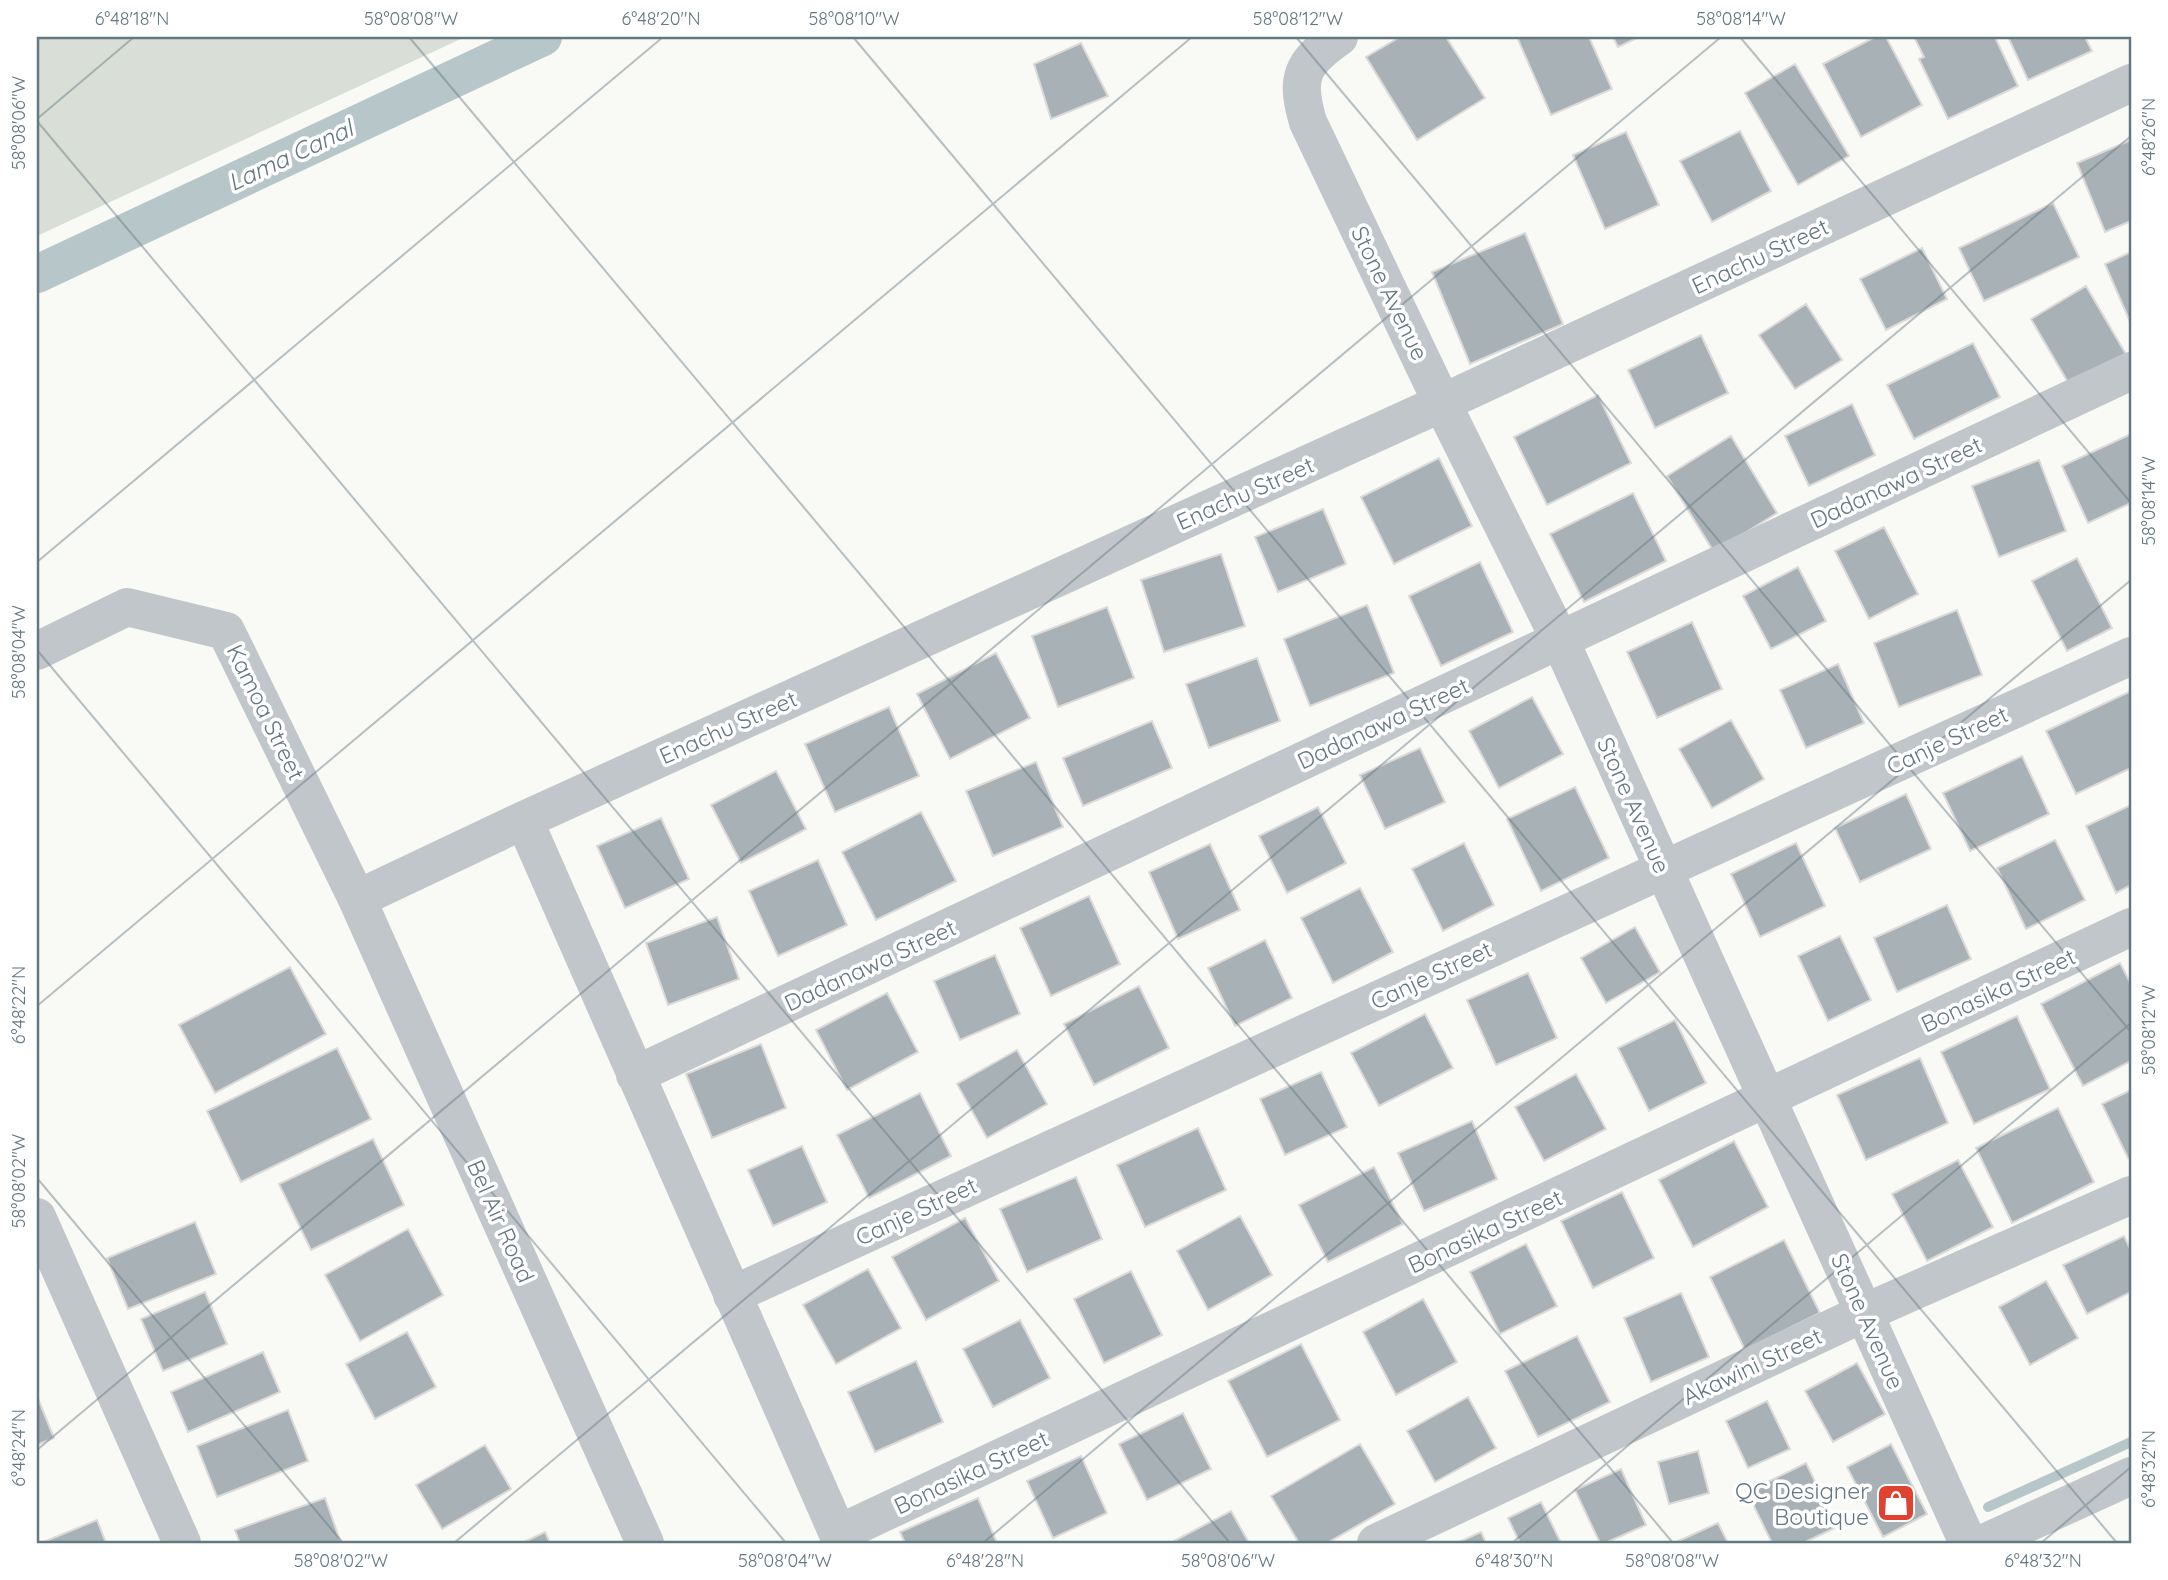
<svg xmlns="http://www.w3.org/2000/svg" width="2168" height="1580" font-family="Quicksand,sans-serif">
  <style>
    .green { fill: #d9ded6 }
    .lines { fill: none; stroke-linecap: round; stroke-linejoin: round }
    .stream { stroke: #b7c6c8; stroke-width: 10 }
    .canal { stroke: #b7c6c8; stroke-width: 38 }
    .building { fill: #a7b1b6; stroke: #dbdad9; stroke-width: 2 }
    .minor { stroke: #c0c6c9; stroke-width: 38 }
    .ticks { fill: none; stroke: #647881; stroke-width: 2; stroke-opacity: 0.45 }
    .labels { text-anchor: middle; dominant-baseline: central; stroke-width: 7; stroke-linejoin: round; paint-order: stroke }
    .street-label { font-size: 23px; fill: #647881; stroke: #fff }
    .poi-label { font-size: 23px; fill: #647881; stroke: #fff; text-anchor: end }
    .water-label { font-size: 24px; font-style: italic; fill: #5f777b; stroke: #fff }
    .neatline { fill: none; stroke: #647881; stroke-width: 2.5 }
    .ticks-label { font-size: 18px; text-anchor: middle; fill: #647881 }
  </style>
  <rect width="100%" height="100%" fill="#f9f9f6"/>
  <path class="green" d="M37 37H465L37 236Z"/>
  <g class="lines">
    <path class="stream" d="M1988 1507 2131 1442"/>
    <path class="canal" d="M37 274 543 37"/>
  </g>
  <path class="building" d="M1400 37H1446L1485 98 1417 140 1366 57Z
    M1517 37H1589L1612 89 1551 115Z
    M1613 37H1639L1618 47Z
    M1875 37H1886L1922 105 1861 137 1823 64Z
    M1914 37H1995L2018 86 1948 119 1919 59 1924 57Z
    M2008 37H2085L2092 51 2028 80Z
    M1081 43 1108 96 1051 119 1034 64Z
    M1795 64 1849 156 1798 185 1745 93Z
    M1740 131 1771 191 1712 222 1680 161Z
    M1626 132 1659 205 1605 229 1573 155Z
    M2131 140V221L2105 232 2077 163Z
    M2053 203 2079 257 1984 301 1959 248Z
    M1525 233 1563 324 1470 364 1432 272Z
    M1922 248 1947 299 1886 330 1860 279Z
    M2131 252V324L2105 264Z
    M2086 286 2127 356 2072 389 2031 319Z
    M1806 304 1842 360 1795 389 1759 335Z
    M1701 335 1728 393 1655 428 1628 370Z
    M1973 343 2000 397 1914 439 1887 385Z
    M1598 395 1631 463 1547 505 1514 437Z
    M1852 404 1875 455 1809 486 1785 436Z
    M2131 434V503L2088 523 2062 466Z
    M1731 436 1777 513 1714 552 1667 476Z
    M1439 458 1472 526 1394 564 1361 497Z
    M2039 460 2066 531 1999 557 1972 486Z
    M1633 493 1666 561 1584 602 1550 534Z
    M1323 509 1346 564 1278 592 1255 537Z
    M1884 527 1918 594 1869 619 1835 551Z
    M1221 554 1245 626 1164 652 1141 580Z
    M2077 558 2112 628 2067 651 2032 581Z
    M1480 562 1513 632 1441 666 1409 596Z
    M1798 567 1826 621 1771 649 1743 596Z
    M1367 605 1394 673 1310 706 1284 639Z
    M1107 607 1134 678 1058 707 1032 636Z
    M1957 610 1982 675 1899 707 1874 643Z
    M1692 622 1722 689 1657 718 1627 652Z
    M996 653 1030 718 950 759 917 694Z
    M1257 658 1280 721 1209 748 1186 684Z
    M1838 664 1864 723 1806 748 1780 690Z
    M2131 691V768L2076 794 2046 731Z
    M1532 697 1563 754 1499 788 1469 731Z
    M889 707 919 776 835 812 805 744Z
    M1731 720 1764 779 1712 808 1679 749Z
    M1152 721 1172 768 1083 806 1063 758Z
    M1420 748 1445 802 1385 829 1360 775Z
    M2022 756 2049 814 1970 851 1943 793Z
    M1036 762 1063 827 993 856 966 791Z
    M776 771 806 829 741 863 711 805Z
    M1575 787 1609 858 1541 891 1507 819Z
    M1906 794 1931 849 1860 882 1835 828Z
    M2131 805V885L2116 893 2086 826Z
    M1318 807 1346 863 1287 893 1259 836Z
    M921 812 956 881 876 920 842 852Z
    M661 818 689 879 625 908 597 846Z
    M2055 840 2085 900 2026 929 1997 868Z
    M1464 843 1494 905 1443 931 1412 869Z
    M1796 843 1825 906 1760 937 1731 874Z
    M1210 844 1240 910 1178 939 1149 872Z
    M818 860 847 925 778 956 749 891Z
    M1360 888 1393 952 1333 983 1301 918Z
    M1089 896 1120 964 1051 996 1020 928Z
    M1947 905 1971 959 1897 992 1874 938Z
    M717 917 739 979 668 1005 646 943Z
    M1635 927 1660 972 1606 1003 1581 958Z
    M1840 936 1871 1000 1828 1021 1798 956Z
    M1265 940 1292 998 1235 1026 1208 968Z
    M995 955 1020 1014 960 1040 934 981Z
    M2120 963 2131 984V1061L2083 1086 2041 1004Z
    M290 967 326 1034 215 1093 179 1025Z
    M1528 973 1557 1038 1496 1065 1467 1000Z
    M1139 986 1169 1048 1094 1085 1064 1024Z
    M887 993 918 1052 847 1090 816 1030Z
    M1425 1014 1453 1068 1379 1106 1351 1053Z
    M2017 1016 2050 1089 1974 1124 1941 1052Z
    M1675 1020 1706 1083 1649 1111 1618 1048Z
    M761 1044 786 1108 712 1138 686 1074Z
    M337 1048 371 1119 241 1182 207 1111Z
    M1017 1050 1047 1104 987 1138 957 1084Z
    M1920 1058 1948 1123 1866 1160 1837 1095Z
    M1321 1072 1347 1127 1285 1155 1260 1099Z
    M1576 1074 1606 1129 1544 1161 1515 1107Z
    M2131 1090V1157L2128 1158 2102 1104Z
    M920 1093 951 1156 869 1198 837 1135Z
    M2058 1108 2094 1182 2012 1223 1976 1148Z
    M1472 1121 1497 1179 1424 1211 1398 1153Z
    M1198 1128 1226 1190 1145 1227 1117 1165Z
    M373 1139 404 1205 311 1250 279 1184Z
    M1734 1141 1768 1207 1693 1247 1659 1180Z
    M802 1146 827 1202 773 1226 748 1170Z
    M1958 1160 1993 1227 1927 1261 1892 1194Z
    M1374 1167 1403 1224 1328 1262 1299 1205Z
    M1076 1177 1102 1239 1027 1272 1000 1209Z
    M1622 1192 1654 1258 1593 1288 1561 1221Z
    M1240 1216 1272 1275 1208 1310 1177 1251Z
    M965 1218 999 1281 926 1320 892 1257Z
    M195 1222 216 1274 128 1309 107 1258Z
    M408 1229 443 1295 360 1341 325 1275Z
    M2124 1236 2131 1251V1292L2087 1314 2063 1265Z
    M1784 1240 1820 1313 1745 1350 1710 1277Z
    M1526 1244 1557 1306 1500 1334 1470 1272Z
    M868 1269 901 1328 836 1364 803 1305Z
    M1131 1271 1162 1335 1104 1363 1074 1299Z
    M2046 1281 2078 1338 2030 1365 1999 1307Z
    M205 1292 227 1344 163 1371 141 1319Z
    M1681 1293 1709 1357 1651 1382 1624 1318Z
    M1423 1299 1457 1362 1396 1395 1363 1332Z
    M1020 1320 1050 1378 993 1407 963 1349Z
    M407 1332 436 1387 375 1419 346 1364Z
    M1577 1336 1610 1402 1538 1437 1505 1371Z
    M1301 1344 1340 1420 1267 1457 1228 1381Z
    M263 1352 280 1392 188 1432 171 1392Z
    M916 1361 943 1422 875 1452 848 1392Z
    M1857 1363 1885 1414 1833 1442 1805 1391Z
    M37 1396 54 1438 37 1445Z
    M1468 1397 1496 1448 1435 1482 1407 1431Z
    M1767 1401 1790 1449 1748 1468 1726 1421Z
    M288 1410 308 1461 217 1497 197 1446Z
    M1183 1413 1211 1469 1147 1500 1119 1444Z
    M1360 1444 1395 1504 1327 1543H1299L1271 1496Z
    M1891 1444 1927 1514 1883 1537 1847 1467Z
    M485 1445 511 1489 442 1529 416 1485Z
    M1698 1451 1709 1493 1669 1504 1658 1462Z
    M1081 1456 1107 1513 1053 1538 1027 1481Z
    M1806 1463 1837 1527 1803 1543H1772L1747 1492Z
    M1621 1469 1646 1525 1605 1543H1600L1575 1490Z
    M325 1498 341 1543H240L235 1530Z
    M978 1498 997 1543H905L900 1532Z
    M1541 1502 1561 1543H1520L1508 1518Z
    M1231 1511 1249 1543H1176L1174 1541Z
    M97 1520 106 1543H41Z
    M1718 1523 1728 1543H1674Z
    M545 1532 550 1543H522Z
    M1481 1532 1486 1543H1457Z"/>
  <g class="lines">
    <path class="minor" d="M1339 37C1301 63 1295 78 1308 122L1442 403 1560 640 1968 1543
      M37 651 127 607 226 631 357 899 645 1543
      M524 820 842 1543
      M357 899 524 820 1442 403 2131 83
      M635 1075 2131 371
      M37 1217 182 1543
      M732 1295 2131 656
      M838 1534 2131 927
      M1376 1543 1864 1313 2131 1195
      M1984 1543 2131 1476"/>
  </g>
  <path class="ticks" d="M409 37 1673 1543M853 37 2117 1543M1296 37 2131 1032M1740 37 2131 503M37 119 134 37M37 121 1230 1543M37 562 663 37M37 650 786 1543M37 1006 1192 37M37 1178 343 1543M37 1450 1721 37M454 1543 2131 136M983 1543 2131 580M1512 1543 2131 1023M2041 1543 2131 1467"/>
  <defs>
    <symbol id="shop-square" viewBox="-11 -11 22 22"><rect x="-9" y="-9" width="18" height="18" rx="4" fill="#e0422f" stroke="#fff"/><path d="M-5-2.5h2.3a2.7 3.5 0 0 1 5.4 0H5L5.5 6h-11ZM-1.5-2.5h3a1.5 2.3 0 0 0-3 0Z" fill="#fff"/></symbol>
  </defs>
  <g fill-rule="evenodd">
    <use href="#shop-square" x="1874" y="1481" width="44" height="44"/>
  </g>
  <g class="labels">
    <g class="street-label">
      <text transform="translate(1760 256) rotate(-25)">Enachu Street</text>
      <text transform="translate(1390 293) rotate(64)">Stone Avenue</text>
      <text transform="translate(1896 482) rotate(-25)">Dadanawa Street</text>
      <text transform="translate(1245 493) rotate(-24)">Enachu Street</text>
      <text transform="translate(266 712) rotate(64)">Kamoa Street</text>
      <text transform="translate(1383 723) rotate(-25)">Dadanawa Street</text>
      <text transform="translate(728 727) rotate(-24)">Enachu Street</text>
      <text transform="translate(1947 740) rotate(-25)">Canje Street</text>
      <text transform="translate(1634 805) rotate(66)">Stone Avenue</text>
      <text transform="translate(870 965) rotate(-25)">Dadanawa Street</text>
      <text transform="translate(1431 975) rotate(-25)">Canje Street</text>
      <text transform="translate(1998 990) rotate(-25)">Bonasika Street</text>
      <text transform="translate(916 1211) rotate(-25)">Canje Street</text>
      <text transform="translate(501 1221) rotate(66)">Bel Air Road</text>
      <text transform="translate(1485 1231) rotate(-25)">Bonasika Street</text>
      <text transform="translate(1868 1321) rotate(66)">Stone Avenue</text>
      <text transform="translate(1752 1366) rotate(-25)">Akawini Street</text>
      <text transform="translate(971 1472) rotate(-25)">Bonasika Street</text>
    </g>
    <g class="poi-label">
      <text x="1869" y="1490">QC Designer<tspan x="1869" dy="26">Boutique</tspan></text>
    </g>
    <g class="water-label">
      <text transform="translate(290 155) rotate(-25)">Lama Canal</text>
    </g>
  </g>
  <rect width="2168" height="1580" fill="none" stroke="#ffffff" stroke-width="77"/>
  <rect x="38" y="38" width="2092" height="1504" class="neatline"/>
  <g class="ticks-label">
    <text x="132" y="25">6°48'18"N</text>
    <text x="411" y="25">58°08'08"W</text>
    <text x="661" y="25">6°48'20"N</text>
    <text x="854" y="25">58°08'10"W</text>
    <text x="1298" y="25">58°08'12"W</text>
    <text x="1741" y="25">58°08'14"W</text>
    <text transform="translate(19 123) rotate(-90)" y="6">58°08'06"W</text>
    <text transform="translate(2149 137) rotate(-90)" y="6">6°48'26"N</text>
    <text transform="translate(2149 501) rotate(-90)" y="6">58°08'14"W</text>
    <text transform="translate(19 652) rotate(-90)" y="6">58°08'04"W</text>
    <text transform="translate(19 1005) rotate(-90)" y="6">6°48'22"N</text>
    <text transform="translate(2149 1030) rotate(-90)" y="6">58°08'12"W</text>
    <text transform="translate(19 1181) rotate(-90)" y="6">58°08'02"W</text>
    <text transform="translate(19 1448) rotate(-90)" y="6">6°48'24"N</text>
    <text transform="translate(2149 1469) rotate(-90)" y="6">6°48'32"N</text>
    <text x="341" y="1567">58°08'02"W</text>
    <text x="785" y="1567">58°08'04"W</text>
    <text x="985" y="1567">6°48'28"N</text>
    <text x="1228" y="1567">58°08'06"W</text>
    <text x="1514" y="1567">6°48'30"N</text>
    <text x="1672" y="1567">58°08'08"W</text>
    <text x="2043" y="1567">6°48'32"N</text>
  </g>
</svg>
